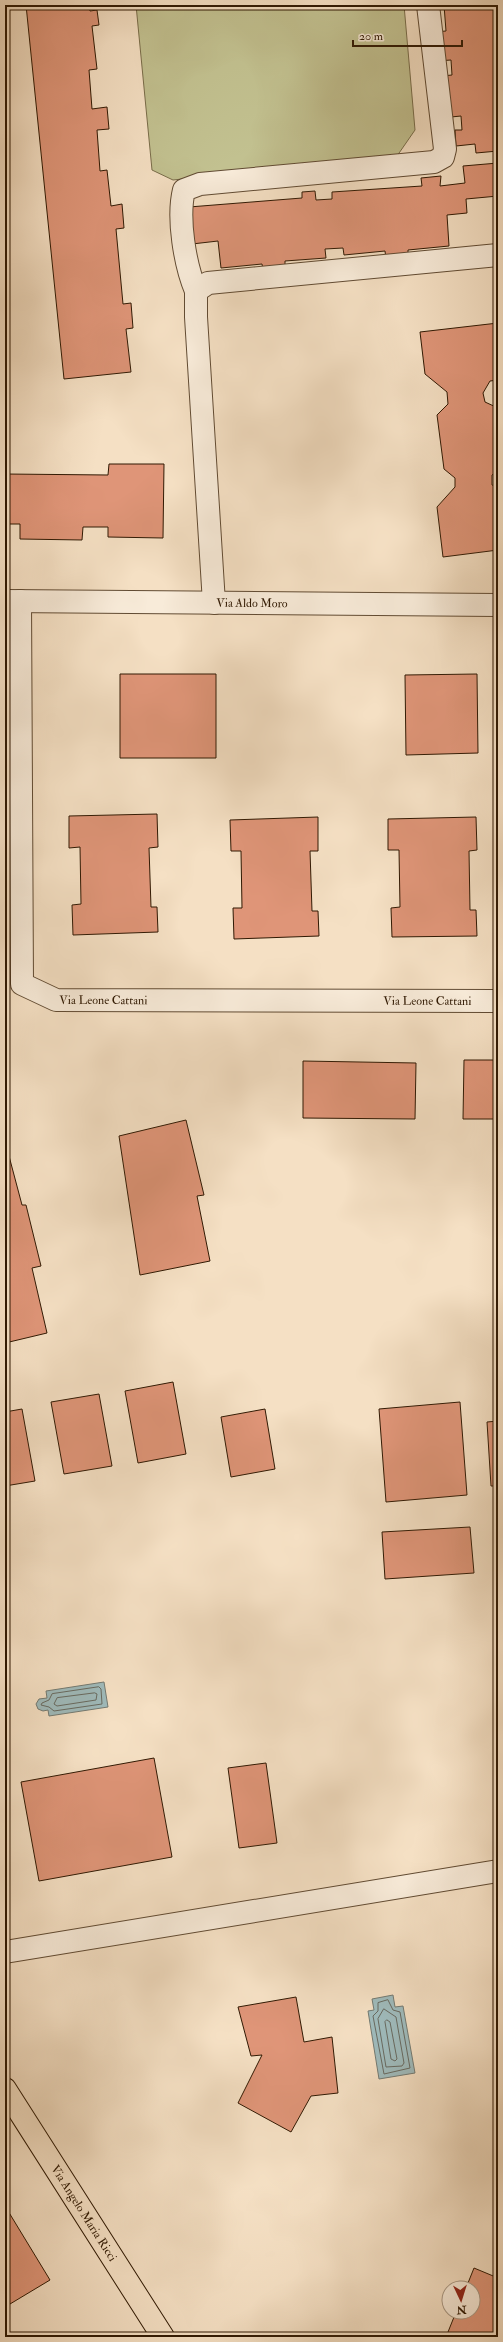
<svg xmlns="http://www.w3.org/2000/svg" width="503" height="2342" font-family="'IM FELL Double Pica',serif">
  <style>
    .green { fill: #c2c190; stroke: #796d4a }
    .water { fill: #9fbbbc; stroke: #737a72 }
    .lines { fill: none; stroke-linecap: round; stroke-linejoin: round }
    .shore { stroke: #686a60; stroke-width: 1 }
    .building { fill: #df9578; stroke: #301903 }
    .minor-casing { stroke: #614b33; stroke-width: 24 }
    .primary-casing { stroke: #301903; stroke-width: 24 }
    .minor { stroke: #f8ebd9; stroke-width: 22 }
    .primary { stroke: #f5e0c4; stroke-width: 22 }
    .labels { text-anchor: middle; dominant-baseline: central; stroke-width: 3; stroke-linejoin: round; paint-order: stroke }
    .street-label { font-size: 12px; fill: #301903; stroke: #f8ebd9 }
  </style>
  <rect width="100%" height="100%" fill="#f5e0c4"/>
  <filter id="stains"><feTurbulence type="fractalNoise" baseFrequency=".005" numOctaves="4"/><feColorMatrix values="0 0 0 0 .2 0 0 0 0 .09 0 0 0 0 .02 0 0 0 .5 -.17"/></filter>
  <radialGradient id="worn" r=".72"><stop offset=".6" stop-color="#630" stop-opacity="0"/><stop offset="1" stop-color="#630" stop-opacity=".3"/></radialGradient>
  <path class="green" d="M136 5H404L415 130 397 156 173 180 152 170Z"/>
  <path class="water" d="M104 1682 108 1707 49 1716 48 1710 43 1711 38 1709 36 1704 39 1699 47 1698 46 1691Z
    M393 1995 395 2007 403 2006 415 2073 379 2079 368 2011 374 2010 372 1999Z"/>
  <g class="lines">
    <path class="shore" d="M99 1687 101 1689 102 1704 54 1711 49 1707 41 1705 42 1703 49 1700 52 1694Z
      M95 1693 97 1694 96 1700 57 1706 54 1704 57 1698Z
      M388 2000 393 2010 400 2012 410 2068 384 2074 373 2016 378 2011V2003Z
      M384 2009 396 2017 404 2063 402 2066 386 2067 378 2019Z
      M387 2020 390 2022 397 2059 395 2061 391 2059 385 2022Z"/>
  </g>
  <path class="building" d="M26 5H89L90 11 97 10 99 25 92 26 97 69 89 70 92 109 107 107 109 129 97 130 100 171 107 170 111 206 122 204 124 228 116 229 123 304 131 303 133 328 126 329 131 372 64 379Z
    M444 5H498V151L476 153 475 144 456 146 455 130H462L461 116 451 117 442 76 452 75 451 60 436 61 434 32 446 31Z
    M498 163V196L466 199 467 213 447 215 449 246 408 250V258L386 259 385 251 344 255 343 248 325 249 326 258 285 261V268L263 270 262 264 221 268 218 241 192 244 189 207 302 198V192L315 191 316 200 332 199V192L422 186 421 178 441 176 440 186 465 183 463 166Z
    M498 323V380L490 381 483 393 485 402 498 408V471L492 475V485L498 487V550L443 557 437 507 455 487V478L444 469 437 415 448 404 447 392 425 374 420 332Z
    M109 464H164L163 538 108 537V527H83L82 540 20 539V524H5V474L108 475Z
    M120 674H216V758H120Z
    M477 674 478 753 406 755 405 675Z
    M157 814 158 847 149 848 151 907H157L158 932 73 935 72 905 81 904 80 847 69 848V816Z
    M318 817V851H310L312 911H318L319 936 234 939 233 908H242L241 851H231L230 820Z
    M476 817 477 850 469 851 470 910H476L477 936 392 937 391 908 400 907 399 850H388V819Z
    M464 1060H498V1119H463Z
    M303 1061 416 1063 415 1119 303 1118Z
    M186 1120 204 1195 197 1196 210 1261 140 1275 119 1136Z
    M5 1141 22 1205H26L41 1266 32 1268 47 1333 5 1343Z
    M173 1382 186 1454 138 1463 125 1391Z
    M99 1394 112 1466 64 1474 51 1402Z
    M460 1402 467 1495 386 1502 379 1409Z
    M22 1409 35 1481 5 1486V1412Z
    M265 1409 275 1469 231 1477 221 1417Z
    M498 1421V1486H491L487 1422Z
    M470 1527 474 1573 385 1579 382 1532Z
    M154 1758 172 1857 39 1881 21 1782Z
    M266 1763 277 1843 239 1848 228 1768Z
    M296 1997 304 2042 332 2037 338 2093 311 2096 291 2132 238 2103 262 2055 251 2056 238 2007Z
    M5 2206 50 2280 5 2307Z
    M474 2268 498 2278V2337H446L456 2312H473V2288H466Z"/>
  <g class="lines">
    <defs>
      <g id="minor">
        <path d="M196 291C185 265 177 218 184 190L200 184 434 162 443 157 445 149 428 5"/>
        <path id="s1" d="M6 601 498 605"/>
        <path id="s2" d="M20 601 22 984 56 1000 498 1001"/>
        <path d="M214 603 196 317V291L208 283 498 255"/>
        <path d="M5 1952 498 1871"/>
      </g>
      <g id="primary">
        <path id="s3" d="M5 2089 163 2337"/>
      </g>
    </defs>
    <use href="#minor" class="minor-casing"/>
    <use href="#primary" class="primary-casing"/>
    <use href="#minor" class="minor"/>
    <use href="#primary" class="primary"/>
  </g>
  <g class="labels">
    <g class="street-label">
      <text stroke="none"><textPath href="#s1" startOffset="246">Via Aldo Moro</textPath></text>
      <text stroke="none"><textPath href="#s2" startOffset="468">Via Leone Cattani</textPath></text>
      <text stroke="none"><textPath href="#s2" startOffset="792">Via Leone Cattani</textPath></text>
      <text stroke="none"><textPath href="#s3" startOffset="147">Via Angelo Maria Ricci</textPath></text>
    </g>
  </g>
  <rect width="503" height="2342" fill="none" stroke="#f5e0c4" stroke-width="20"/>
  <rect x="6" y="6" width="491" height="2330" fill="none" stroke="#301903" stroke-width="2"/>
  <rect x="10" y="10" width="483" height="2322" fill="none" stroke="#301903"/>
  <g transform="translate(461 2300) rotate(176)"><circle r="19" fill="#f8ebd9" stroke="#a89783"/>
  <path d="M0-3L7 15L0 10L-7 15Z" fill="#8f2418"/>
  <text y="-6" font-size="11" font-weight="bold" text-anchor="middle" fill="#301903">N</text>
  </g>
  <path d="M353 40v6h109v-6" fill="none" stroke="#301903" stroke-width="2"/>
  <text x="359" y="40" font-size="12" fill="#301903" stroke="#f8ebd9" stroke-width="3" paint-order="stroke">20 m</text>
  <rect width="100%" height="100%" filter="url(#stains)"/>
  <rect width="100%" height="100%" fill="url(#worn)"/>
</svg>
